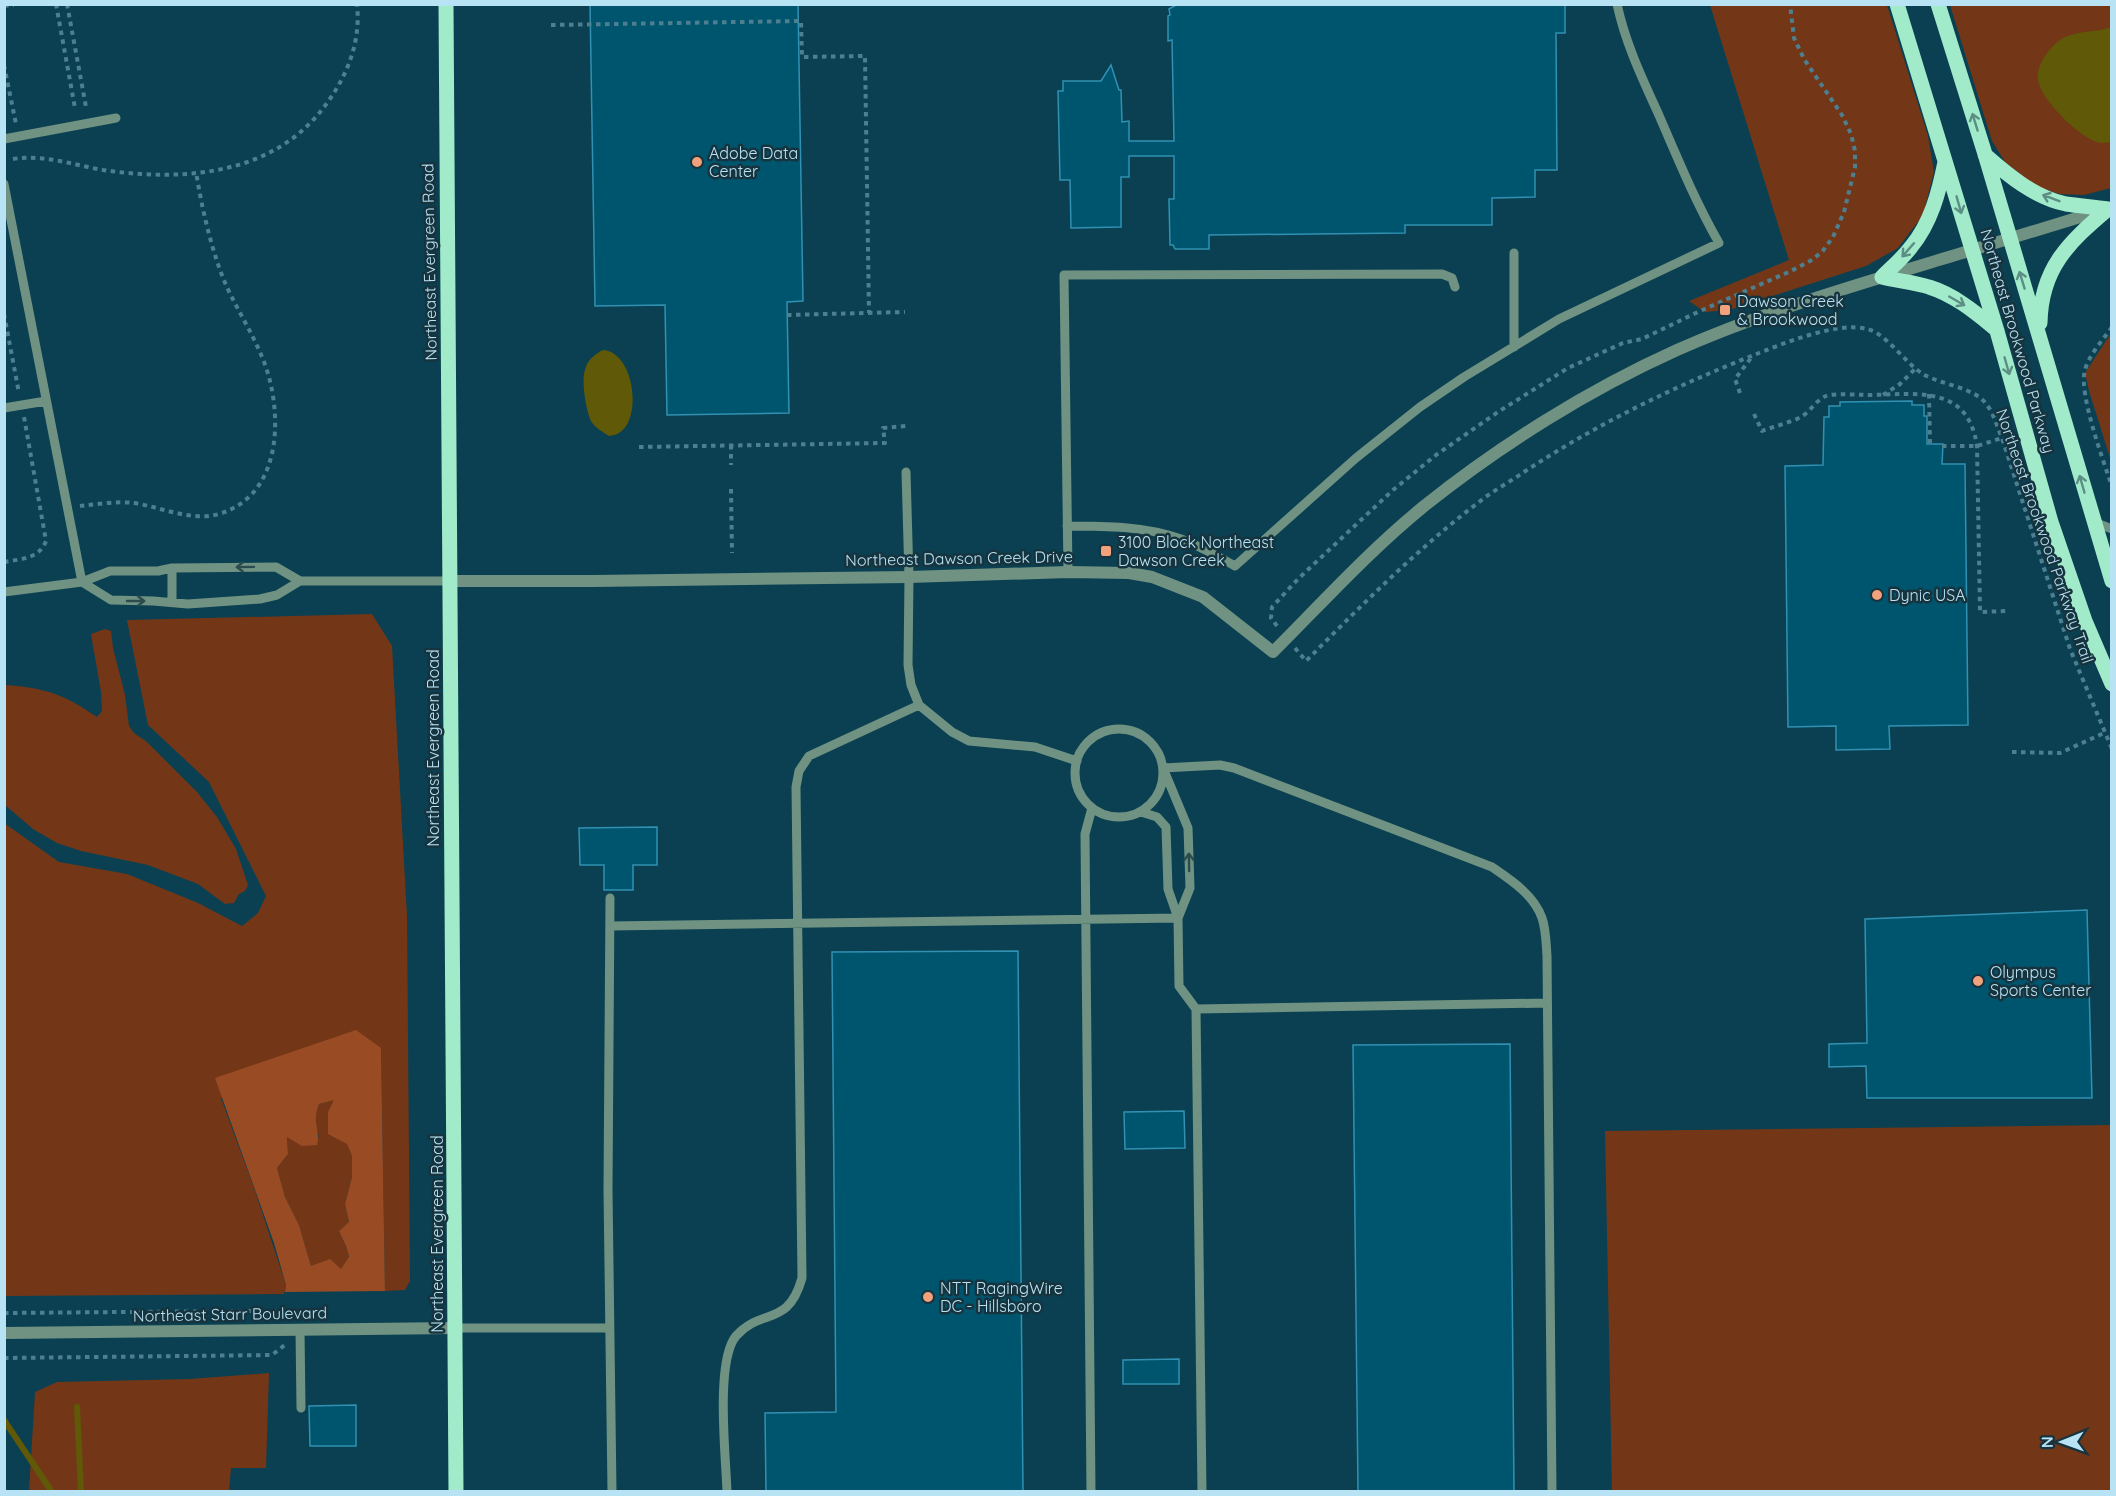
<svg xmlns="http://www.w3.org/2000/svg" width="2116" height="1496" font-family="Quicksand,sans-serif">
  <style>
    .green { fill: #733718 }
    .forest { fill: #994b23; fill-rule: evenodd }
    .water { fill: #5f5908 }
    .lines { fill: none; stroke-linecap: round; stroke-linejoin: round }
    .stream { stroke: #5f5908; stroke-width: 6 }
    .building { fill: #00556e; stroke: #3191b3; stroke-width: 1.5 }
    .path { stroke: #4d7f90; stroke-width: 4; stroke-dasharray: 4.5 4.5; stroke-linecap: butt }
    .service { stroke: #709282; stroke-width: 9 }
    .minor { stroke: #709282; stroke-width: 12 }
    .tertiary { stroke: #709282; stroke-width: 12 }
    .primary { stroke: #a1eaca; stroke-width: 15 }
    .oneway { stroke: #5c8e84 }
    .oneway2 { stroke: #2c4b4f }
    .poi-dot { fill: #f1a17c; stroke: #16333e; stroke-width: 2 }
    .labels { text-anchor: middle; dominant-baseline: central; stroke-width: 5; stroke-linejoin: round; paint-order: stroke }
    .poi-label { font-size: 16px; fill: #b8e3f4; stroke: #16333e; text-anchor: start }
    .street-label { font-size: 16px; fill: #b8e3f4; stroke: #16333e }
  </style>
  <rect width="100%" height="100%" fill="#0a4051"/>
  <path class="green" d="M1710 5H1887L1928 136 1934 172 1923 215 1898 248 1866 266 1729 310 1705 312 1689 301 1789 260Z
    M1950 5H2111V188L2084 195 2059 194 2035 186 2005 162 1992 141Z
    M2111 333V461L2089 391 2085 373Z
    M372 614 392 646 407 916 410 1281 405 1290 385 1291 381 1048 221 1098 255 1191 286 1285 284 1294 5 1296 4 823 59 862 127 874 198 903 242 926 258 913 266 896 209 782 148 725 127 620Z
    M105 629 111 631 113 648 125 695 129 726 134 733 147 742 197 792 217 817 236 849 248 885 245 891 239 894 234 903 225 904 198 884 148 865 81 851 57 843 33 829 5 805V685C45 688 64 694 97 717L102 711 101 692 91 634Z
    M335 1099 347 1144 352 1156V1177L345 1204 349 1222 339 1231 346 1246 349 1258 341 1269 311 1266 299 1225 285 1197 277 1168 288 1154 287 1137H319L314 1117 319 1104Z
    M2111 1125V1491H1612L1605 1131Z
    M269 1373 266 1468H231L229 1491H29L35 1392 57 1382 190 1379Z"/>
  <path class="forest" d="M356 1030 381 1048 385 1291 285 1292 286 1285 274 1243 215 1078ZM334 1100 328 1112V1134L347 1144 352 1156V1177L345 1204 349 1222 339 1231 346 1246 349 1257 341 1269 330 1259 311 1266 299 1225 285 1197 277 1168 288 1154 287 1137 302 1146 317 1145C321 1127 311 1124 319 1104Z"/>
  <path class="water" d="M2111 27V142C2108 142 2105 143 2102 143 2082 141 2041 100 2038 80 2036 67 2046 53 2055 44 2071 29 2092 34 2111 27Z
    M603 350C634 352 643 418 619 433 616 435 612 435 609 436 603 432 595 428 591 421 586 411 581 381 585 370 587 360 595 354 603 350Z"/>
  <g class="lines">
    <path class="stream" d="M77 1407 81 1492
      M4 1420 52 1492"/>
  </g>
  <path class="building" d="M590 4H798L803 301 787 302 789 413 667 415 665 305 595 306Z
    M1178 4H1565V33H1556L1557 170H1535V197L1492 198V225H1405V233L1209 235V249H1175L1173 245H1170L1169 199H1174V156H1129V177H1121V227L1071 228 1070 180H1060L1058 91H1063V81H1101L1111 65 1119 90H1121L1122 122 1129 121V141H1174L1172 40 1168 41V16L1170 15 1169 9Z
    M1912 401V405H1924V416H1927V444H1943L1942 464H1965L1968 725 1889 726 1890 749 1836 750V726L1788 727 1785 466 1823 465 1824 417H1829V406H1840V402Z
    M657 827V865H633V890H604V865H580L579 828Z
    M2087 910 2092 1098H1867L1866 1066 1829 1067V1044L1867 1043 1865 919Z
    M1018 951 1023 1491H766L765 1413 836 1412 832 952Z
    M1510 1044 1514 1491H1358L1353 1045Z
    M1184 1111 1185 1148 1125 1149 1124 1112Z
    M1179 1359V1384H1123V1360Z
    M356 1405V1446H310L309 1406Z"/>
  <g class="lines">
    <path class="path" d="M56 4 75 108
      M67 4 86 107
      M4 6 14 5
      M551 25 801 21 802 57 865 56 869 313
      M4 65 16 124
      M13 159C44 154 73 165 103 170 185 182 276 175 327 103 348 74 361 41 357 4
      M4 314 19 393
      M787 315 905 312
      M2112 327C2102 341 2089 355 2085 370 2078 393 2104 462 2112 487
      M1740 393 1735 379 1751 358
      M1929 394 1930 444
      M1883 395 1900 384 1915 369
      M1754 414 1762 431C1775 426 1789 423 1801 417 1810 412 1816 400 1826 396 1833 393 1863 395 1872 395 1918 394 1968 385 1977 446L1980 612 2008 611
      M731 445V465
      M1942 446H1977L2002 438
      M639 447 885 443 883 428 906 426
      M731 489 732 553
      M80 506C97 504 117 501 134 503 161 507 191 522 219 514 276 497 282 431 270 381 261 344 237 312 223 278 210 244 202 208 196 172
      M4 562C21 559 39 559 46 541L24 417
      M1277 626 1271 618 1272 607 1298 579 1393 490 1436 455 1498 412 1568 368 1623 343 1642 339 1700 311 1791 271 1810 261 1822 252 1833 237 1844 212 1855 167V151L1851 134 1842 115 1804 59 1794 38 1790 4
      M1295 648 1306 661C1362 605 1419 547 1483 499 1496 489 1511 481 1524 472 1597 424 1673 387 1754 355 1782 344 1837 321 1867 329 1886 333 1905 363 1923 374 1941 385 1975 387 1987 405 1994 414 1997 427 2002 438L2070 649 2112 749
      M2012 752 2060 753 2104 733
      M4 1313 244 1311H274L279 1314
      M4 1358 272 1355 286 1344"/>
    <path class="service" d="M4 139 116 118
      M4 184 82 582 111 600 153 601 188 604 260 599 277 595 300 581
      M1514 253V347
      M4 408 46 401
      M906 472 909 577 908 665 911 685 919 705 952 732 969 741 1035 747 1077 761
      M2094 522 2112 529
      M1067 526C1105 526 1145 526 1181 539 1200 546 1217 556 1235 566L1356 458 1420 407 1464 377 1559 319 1719 243C1695 201 1677 157 1658 113 1642 78 1625 42 1617 4
      M172 568V602
      M1068 572 1064 275 1442 274 1452 278 1455 287
      M4 592 82 582 110 571H158L172 568 276 567 300 581H450
      M1075 773a44 44 0 1 1 88 0a44 44 0 1 1-88 0Z
      M1141 812 1157 817 1166 827 1168 889 1178 918 1179 986 1196 1009 1202 1492
      M610 898 608 1190 612 1492
      M1178 918 1190 888 1188 828 1163 768 1220 765 1234 768 1492 867C1511 880 1534 895 1542 918 1546 929 1546 943 1547 956L1552 1492
      M610 926 1178 918
      M1196 1009 1547 1003
      M455 1328H609
      M300 1330 301 1408
      M727 1492C726 1458 715 1361 736 1336 762 1307 788 1328 802 1278L796 787 799 771 809 756 919 705
      M1091 1492 1085 834 1092 808"/>
    <path class="minor" d="M450 581H593L909 577 1068 572 1129 573 1152 577 1203 597 1273 652C1322 603 1369 551 1423 507 1499 446 1588 390 1677 350 1772 308 1873 280 1972 250"/>
    <path class="tertiary" d="M1972 250 2103 210
      M4 1333 455 1328"/>
    <path class="primary" d="M446 4 456 1492
      M1897 4 1997 331 2051 522 2085 621 2112 684
      M1938 4 1985 154 2112 581
      M1985 155C2009 176 2034 197 2066 204 2080 206 2094 207 2108 209
      M1882 277C1892 267 1903 258 1911 247 1931 223 1939 192 1945 162
      M1882 277C1897 281 1914 282 1929 287 1955 295 1976 313 1997 330
      M2040 323C2041 268 2069 242 2108 209"/>
  </g>
  <defs><path id="oneway-shaft" d="M-6 0H5M1.5-3L5.5 0L1.5 3" fill="none" stroke-width="1.6" stroke-linecap="round" stroke-linejoin="round" transform="scale(1.5)"/></defs>
  <g class="oneway">
    <use href="#oneway-shaft" transform="translate(1975 122) rotate(-107)"/>
    <use href="#oneway-shaft" transform="translate(2051 198) rotate(-159)"/>
    <use href="#oneway-shaft" transform="translate(1959 205) rotate(74)"/>
    <use href="#oneway-shaft" transform="translate(1908 250) rotate(131)"/>
    <use href="#oneway-shaft" transform="translate(2022 280) rotate(-107)"/>
    <use href="#oneway-shaft" transform="translate(1957 301) rotate(30)"/>
    <use href="#oneway-shaft" transform="translate(2007 366) rotate(74)"/>
    <use href="#oneway-shaft" transform="translate(2082 484) rotate(-106)"/>
  </g>
  <g class="oneway2">
    <use href="#oneway-shaft" transform="translate(245 567) rotate(179)"/>
    <use href="#oneway-shaft" transform="translate(136 601)"/>
    <use href="#oneway-shaft" transform="translate(1189 862) rotate(-91)"/>
  </g>
  <g class="poi-dot">
    <circle cx="697" cy="162" r="6"/>
    <rect x="1719" y="304" width="12" height="12" rx="3"/>
    <rect x="1100" y="545" width="12" height="12" rx="3"/>
    <circle cx="1877" cy="595" r="6"/>
    <circle cx="1978" cy="981" r="6"/>
    <circle cx="928" cy="1297" r="6"/>
  </g>
  <g class="labels">
    <g class="poi-label">
      <text x="709" y="153">Adobe Data<tspan x="709" dy="18">Center</tspan></text>
      <text x="1737" y="301">Dawson Creek<tspan x="1737" dy="18">&amp; Brookwood</tspan></text>
      <text x="1118" y="542">3100 Block Northeast<tspan x="1118" dy="18">Dawson Creek</tspan></text>
      <text x="1889" y="595">Dynic USA</text>
      <text x="1990" y="972">Olympus<tspan x="1990" dy="18">Sports Center</tspan></text>
      <text x="940" y="1288">NTT RagingWire<tspan x="940" dy="18">DC - Hillsboro</tspan></text>
    </g>
    <g class="street-label">
      <text transform="translate(429 262) rotate(-91)">Northeast Evergreen Road</text>
      <text transform="translate(2018 341) rotate(74)">Northeast Brookwood Parkway</text>
      <text transform="translate(2045 536) rotate(71)">Northeast Brookwood Parkway Trail</text>
      <text transform="translate(959 558) rotate(-1)">Northeast Dawson Creek Drive</text>
      <text transform="translate(433 748) rotate(-90)">Northeast Evergreen Road</text>
      <text transform="translate(437 1234) rotate(-90)">Northeast Evergreen Road</text>
      <text transform="translate(230 1314) rotate(-1)">Northeast Starr Boulevard</text>
    </g>
  </g>
  <rect width="2116" height="1496" fill="none" stroke="#b8e3f4" stroke-width="12"/>
  <g transform="translate(2062 1442) rotate(269)" stroke="#16333e" stroke-width="4.5" paint-order="stroke">
  <path d="M0-4.5L10 22L0 15L-10 22Z" fill="#b8e3f4"/>
  <text y="-9" font-size="16" font-weight="bold" text-anchor="middle" fill="#b8e3f4">N</text>
  </g>
</svg>
